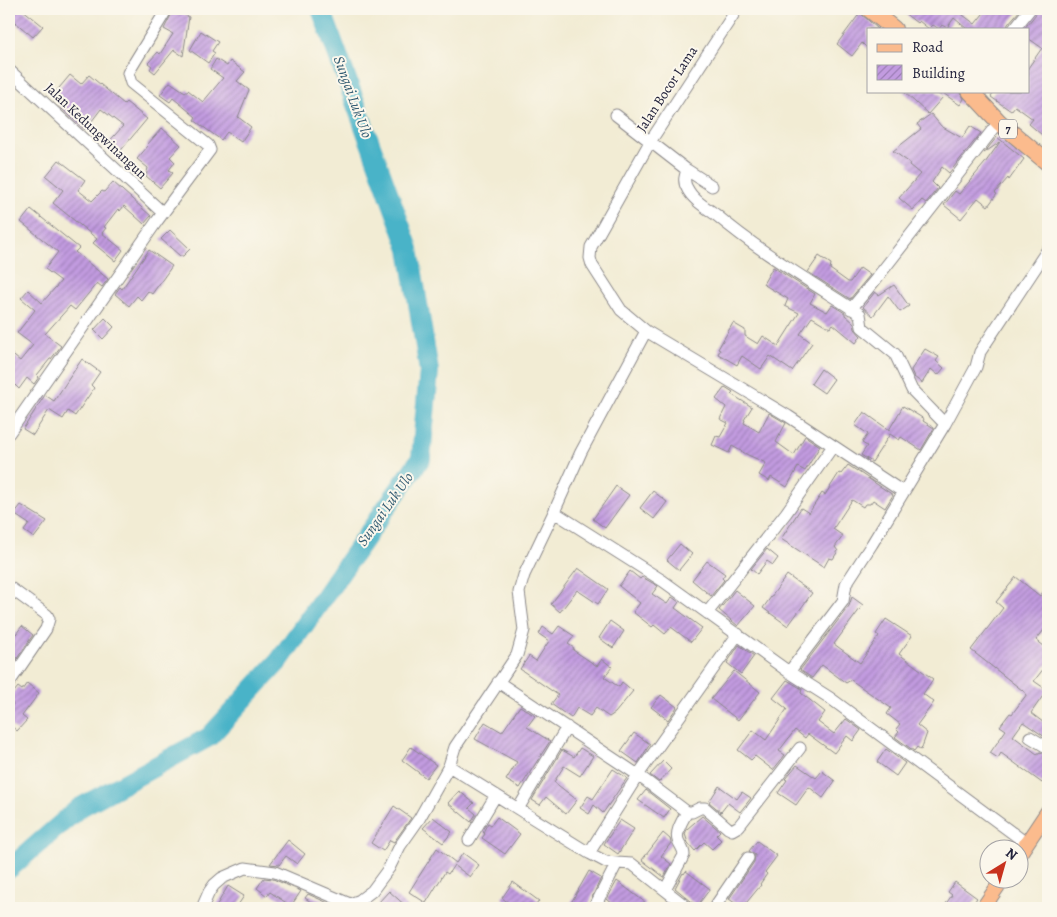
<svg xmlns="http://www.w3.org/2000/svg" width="1057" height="917" font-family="Alegreya,serif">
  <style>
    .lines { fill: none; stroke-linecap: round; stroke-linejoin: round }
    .river { stroke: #4ab3c8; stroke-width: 20 }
    .building { fill: url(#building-hatch) }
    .minor-casing { stroke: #8a8788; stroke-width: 13 }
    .major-casing { stroke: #8a8788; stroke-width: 16 }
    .highway-casing { stroke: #8a8788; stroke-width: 18 }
    .minor { stroke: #fff; stroke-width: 11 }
    .major { stroke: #fbbb8d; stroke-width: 14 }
    .highway { stroke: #fbbb8d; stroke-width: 16 }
    .labels { text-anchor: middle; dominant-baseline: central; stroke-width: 4; stroke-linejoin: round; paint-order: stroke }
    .shield { fill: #fbf7ec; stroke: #636270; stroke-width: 1 }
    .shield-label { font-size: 12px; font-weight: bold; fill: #22223b }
    .street-label { font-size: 14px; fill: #22223b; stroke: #fbf7ec }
    .water-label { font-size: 15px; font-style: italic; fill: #325c73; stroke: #fbf7ec }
  </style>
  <defs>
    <pattern id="building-hatch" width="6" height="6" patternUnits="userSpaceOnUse" patternTransform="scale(1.25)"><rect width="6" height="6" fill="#c29be0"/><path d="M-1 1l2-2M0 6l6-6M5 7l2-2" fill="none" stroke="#9d7eb7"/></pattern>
  </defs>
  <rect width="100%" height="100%" fill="#fbf7ec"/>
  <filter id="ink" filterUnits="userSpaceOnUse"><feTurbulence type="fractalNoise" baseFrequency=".02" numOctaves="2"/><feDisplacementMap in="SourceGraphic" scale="10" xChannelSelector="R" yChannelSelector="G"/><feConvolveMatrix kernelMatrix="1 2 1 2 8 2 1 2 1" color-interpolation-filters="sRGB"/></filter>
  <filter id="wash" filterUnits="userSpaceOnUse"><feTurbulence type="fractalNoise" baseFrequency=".0096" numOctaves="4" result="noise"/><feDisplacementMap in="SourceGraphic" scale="20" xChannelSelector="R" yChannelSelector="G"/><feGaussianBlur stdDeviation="1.12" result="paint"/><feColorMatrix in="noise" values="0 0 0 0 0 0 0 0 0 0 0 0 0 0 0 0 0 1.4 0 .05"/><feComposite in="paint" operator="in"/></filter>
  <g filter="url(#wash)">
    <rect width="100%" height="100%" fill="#f2ecd4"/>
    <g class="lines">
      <path class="river" d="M9 869 79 808 209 737 279 661 421 458 429 371 409 249 321 9"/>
    </g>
    <g id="blocks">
      <path class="building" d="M15 9H22L43 26 33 37 9 17Z
        M174 9 189 17 183 56 174 50 155 73 150 69 152 66 148 63 158 52 160 54 173 34 164 29Z
        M899 9H961L959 12 975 24 987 9H1021L1008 24 1007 29H967L954 18 947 28 942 25 939 29 933 25 929 29 919 21 917 23Z
        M1037 9H1048V140L1029 124 1033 119 1015 106 1011 111 991 97 995 91H1028V68L1042 48 1028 38V29H1024L1036 14Z
        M860 13 878 29H868V49L862 43 852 56 837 44Z
        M201 31 218 42 212 51 215 53 208 63 190 50Z
        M216 59 227 66 230 61 245 72 237 81 249 90 238 117 251 127 241 142 227 132 221 140 194 120 196 117 173 98 170 102 160 95 170 82 185 92 188 90 203 102 223 78 210 69Z
        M70 75 81 84 89 75 124 104 126 102 147 119 117 155 106 145 123 126 101 109 85 130 59 106 62 102 54 94Z
        M903 91H936L943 97 928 114Z
        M940 91H960L964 99 960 105Z
        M931 114 941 126 962 138 970 126 981 133 949 173 942 167 932 182 938 188 926 203 922 200 913 210 899 198 920 174 909 165 910 163 893 151 921 129 917 124Z
        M162 128 181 145 170 157 175 162 169 170 173 173 160 188 146 176 148 168 137 159 148 146 147 145Z
        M997 137 1024 159 1009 180 1008 178 995 193 997 194 988 206 978 198 961 219 944 205 955 191 959 194 985 163 1000 142 984 153Z
        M59 160 85 180 78 190 92 201 102 191 104 192 113 182 151 216 144 224 124 206 120 211 118 209 104 227 106 228 102 233 123 250 115 261 93 243 97 239 53 203 63 190 46 176Z
        M31 209 79 248 75 252 108 279 102 287 97 283 75 310 70 306 45 334 61 346 51 359H50L37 375 39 377 34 384 27 378 19 389 15 385 9 393V352L20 361 33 345 17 333 35 310 21 298 28 290 42 303 61 281 45 269 58 252 21 222Z
        M170 230 190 249 183 256H180L161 239Z
        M149 250 172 266 152 294 148 291 141 300 137 296 129 306 115 294 120 287 122 289Z
        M819 256 831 264 830 269 848 282H850L860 268 870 275 850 299 808 272Z
        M773 267 815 294 810 303 827 312 832 305 845 313V315L854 323 855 329 861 336 856 343 833 324 830 328 812 317 800 334 812 343 792 371 770 356 761 369 742 356 737 365 718 354 720 350 718 349 733 323 745 330V336L758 344 763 336 778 346 799 313 785 306 788 299 763 284Z
        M894 285 909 306 900 312 888 296 873 316 863 307 875 292 879 295Z
        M105 318 114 327 103 339 94 330Z
        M925 349 939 357 936 361 944 368 938 375 931 369 922 383 914 377 911 370Z
        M82 359 100 372 91 385 94 388 75 416 68 411 63 419 49 410 33 435 23 429 45 395 54 401Z
        M821 369 834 379 824 393 811 384Z
        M725 387 733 392 731 394 752 407 744 420H745L744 423 759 432 769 413 786 423 776 442 794 455 805 436 820 446 805 471 798 467 787 487 771 477 769 481 759 475 766 463 748 455 732 446 729 453 712 445 716 436 720 437 728 423 720 419 726 407 716 399Z
        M903 406 924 419 923 421 934 428 921 450 901 437 899 440 890 434 872 462 861 455 867 446 862 443 868 434 855 425 864 412 889 430Z
        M848 465 893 495 885 508 873 500 870 504H865L863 507 852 500 833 529 843 536 835 547 838 551 833 559 829 558 824 567 781 539 801 508 809 513 822 493 825 495 839 473 841 474Z
        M616 486 629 495 605 528 593 519Z
        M653 491 667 502 654 519 640 508Z
        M21 505 47 521 34 538 24 531 29 524 14 514Z
        M680 544 692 554 679 570 667 560Z
        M767 549 778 558 773 565 767 561 757 574 751 569Z
        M707 561 725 574 722 578 724 580 711 596 692 580Z
        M578 568 608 589 598 604 577 590 560 612 551 604Z
        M630 571 640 579 642 577 658 586 652 594 667 604 672 597 679 602 675 608 702 628 691 642 671 627 665 634 654 625 652 627 633 612 640 603 619 586Z
        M787 575 812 593 788 626 763 608Z
        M1016 577 1040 596 1048 585V625L1036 640 1048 649V663L1034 681 1047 690 1031 713 1048 726V739L1023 722 1013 736 1037 754 1040 752 1048 755V776L1042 783 1001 753 998 758 990 753 1006 730 1000 726 1010 713 1012 714 1027 694 971 650 1003 608 996 602Z
        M735 590 755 606 738 626 719 610Z
        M852 597 863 605 834 644 860 663 879 636 876 634 886 619 912 636 899 654 933 679 923 694 934 702 917 725 927 733 921 750 917 747 914 751 895 737 899 732 896 729 900 724 887 714 891 708 851 680 846 683 822 665 812 678 800 670 849 606Z
        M610 621 624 631 613 648 599 638Z
        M22 626 33 635 16 660 9 655V629L16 634Z
        M559 626 574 636 568 644 574 648 573 650 597 666 602 659 612 667 604 677 619 687 622 682 633 691 615 713 609 717 596 708 590 716 577 708 571 718 551 704 558 695 520 669 529 656 536 661 549 641 539 634 543 627 553 634Z
        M739 645 754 656 741 674 727 663Z
        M734 671 760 692 738 720 711 699Z
        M787 680 802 689 801 693 825 712 818 722 834 734 846 719 861 730 853 741 847 736 834 753 808 734 805 738 795 730 779 751 785 755 773 770 755 756 751 760 738 750 753 730 766 740 787 709 773 698Z
        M27 683 39 693 22 716 27 720 17 731 9 724V709L13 704 9 700V698L18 687 22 690Z
        M661 695 677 707 668 720 651 707Z
        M520 706 535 716 527 727 550 741 520 788 506 780 517 762 475 739 485 722 502 732Z
        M634 733 650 744 638 763 621 751Z
        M411 747 436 765 426 778 402 760Z
        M580 748 593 756 580 776 564 766 554 782 577 800 566 814 546 797 540 805 532 800 562 750 574 757Z
        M886 749 905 763 896 776 877 762Z
        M663 761 671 769 659 782 650 775Z
        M797 765 816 778 822 771 835 781 823 798 809 787 796 805 778 793 787 780 785 779Z
        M613 769 627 778 603 813 594 805 589 814 580 808 588 796 593 799Z
        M719 786 737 799 742 792 751 798 740 812 728 803 721 812 709 802Z
        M646 790 670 809 664 818 638 800Z
        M459 791 474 803 469 808 476 814 471 822 448 803Z
        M394 806 411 818 394 842 390 840 383 851 371 843Z
        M702 816 720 831 716 835 721 840 712 849 704 842 695 851 688 843 685 834 687 829Z
        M433 817 452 832 443 843 423 828Z
        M497 817 520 834 505 854 482 838 485 834 483 832 488 823 491 825Z
        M620 820 634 829 618 854 604 844Z
        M663 833 670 839 671 843 661 856 671 864 664 877 642 860Z
        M288 840 305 854 297 864 286 856 279 865 270 864Z
        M757 841 777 856 765 872 767 874 760 884 761 885 742 908 729 899 754 862 755 855 749 851Z
        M437 848 456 863 463 853 479 865 470 877 454 865 448 874 445 872 426 903 409 892Z
        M589 871 601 878 587 908H568Z
        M686 871 710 889 697 906 675 888 683 873 684 874Z
        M264 878 273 879 301 891 291 906 270 892 267 896 257 888Z
        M617 881 646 903 642 908H612L614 905 607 899Z
        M513 882 539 901 534 908H516L502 898Z
        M955 882 977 898 970 908H943L952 895 948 892Z
        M228 886 244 896 236 908H215Z
        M389 891 408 908H383L378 903Z
        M308 894 328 903 335 908H310L314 904 305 898Z"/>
    </g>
  </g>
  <g filter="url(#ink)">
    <use href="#blocks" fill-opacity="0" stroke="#8a8788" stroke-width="1"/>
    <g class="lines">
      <defs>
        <path id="minor" d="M1014 29 1030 9
          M9 70 163 213
          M616 115 687 170 712 186
          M687 170C685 176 683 182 687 188 692 199 705 207 715 214 760 252 811 282 860 314L862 327 895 354 912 390 945 424
          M851 309 876 279 999 122
          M646 331 788 416 903 492
          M9 433 157 221 210 150 208 145 131 83 128 73 167 9
          M554 512 663 581 789 672 830 698 1026 843
          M9 587 47 615 49 619 46 629 9 683
          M707 613 786 513 833 446
          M789 672 843 601 846 584 872 544 945 424 976 367 980 352 1048 249
          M498 682 638 775 687 812H692L700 808H705L728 828 732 830 739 826 800 748
          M1030 737 1048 748
          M449 766 589 853 606 862 617 863 594 908
          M518 809 567 727
          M469 840 496 795
          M589 853 638 775 738 634
          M617 863 632 864 665 890 684 855C684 849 680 846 678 840 675 831 683 820 687 812
          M665 890 688 908
          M202 908 209 892 214 885 222 878 245 868 275 872 350 904 360 900 372 891 389 868 400 846 419 819 449 766 455 747 517 655 524 630 519 592 524 575 554 512 581 452 646 331 621 310 592 265 590 258 591 247 650 142 737 9
          M714 908 748 858"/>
        <path id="major" d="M1020 853 1048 811
          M983 908 1002 880"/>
        <path id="highway" d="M869 9 894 29
          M970 91 999 122 1048 163"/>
      </defs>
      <use href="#minor" class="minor-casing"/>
      <use href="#major" class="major-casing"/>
      <use href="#highway" class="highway-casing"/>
      <use href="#minor" class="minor"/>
      <use href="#major" class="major"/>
      <use href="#highway" class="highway"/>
    </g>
  </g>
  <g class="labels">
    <rect class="shield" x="999" y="119.5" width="18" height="19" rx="4"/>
    <g class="shield-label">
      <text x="1008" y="129">7</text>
    </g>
    <g class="street-label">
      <text transform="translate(667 89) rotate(-57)">Jalan Bocor Lama</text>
      <text transform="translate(96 131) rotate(43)">Jalan Kedungwinangun</text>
    </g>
    <g class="water-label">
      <text transform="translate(353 97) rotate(70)">Sungai Luk Ulo</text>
      <text transform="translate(385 509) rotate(-55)">Sungai Luk Ulo</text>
    </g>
  </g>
  <rect width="1057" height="917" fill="none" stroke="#fbf7ec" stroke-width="30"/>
  <rect x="867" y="28" width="162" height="65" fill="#fbf7ec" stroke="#a4a2a5"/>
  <rect x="877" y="44" width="25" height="8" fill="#fbbb8d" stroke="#a4a2a5"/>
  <text x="912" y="52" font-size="15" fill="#22223b">Road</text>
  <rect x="877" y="65" width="25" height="15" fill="url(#building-hatch)" stroke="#a4a2a5"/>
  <text x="912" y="78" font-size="15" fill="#22223b">Building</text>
  <g transform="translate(1004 864) rotate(37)"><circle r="24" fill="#fbf7ec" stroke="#a4a2a5"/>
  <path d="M0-4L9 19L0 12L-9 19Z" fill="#c8321e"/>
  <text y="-8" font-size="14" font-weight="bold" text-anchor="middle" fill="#22223b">N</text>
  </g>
</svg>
